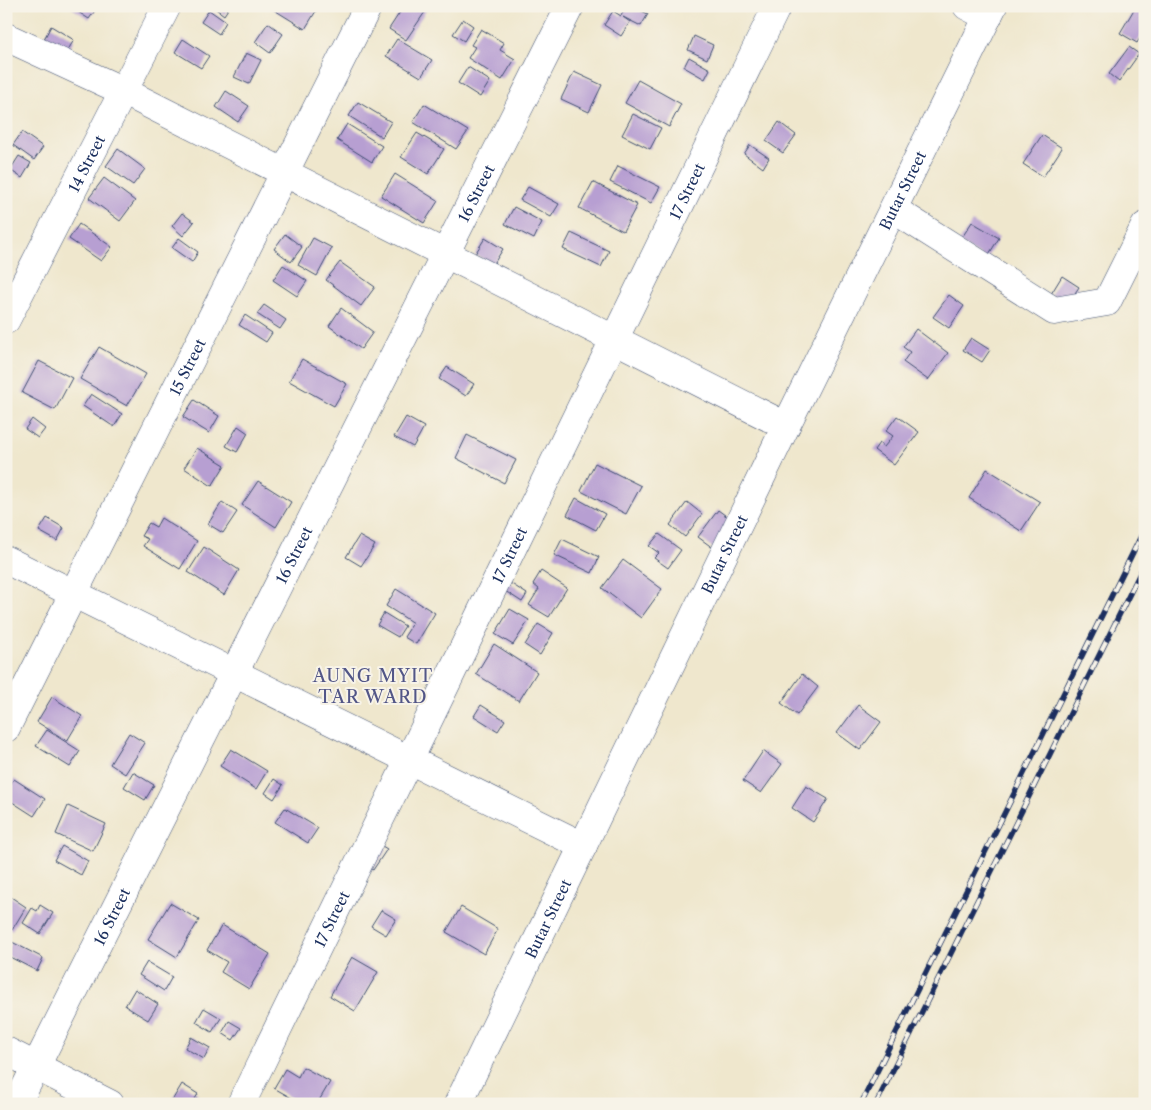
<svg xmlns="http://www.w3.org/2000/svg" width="1151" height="1110" font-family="'Libre Caslon Text',serif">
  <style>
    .building { fill: #b79fd2 }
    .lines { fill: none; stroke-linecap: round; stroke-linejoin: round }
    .minor-casing { stroke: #3b4b6f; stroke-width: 29 }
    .minor { stroke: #fff; stroke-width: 28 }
    .rail-casing { stroke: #1b2f5e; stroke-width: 5.5 }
    .rail { stroke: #f7f3e8; stroke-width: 4; stroke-dasharray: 11; stroke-linecap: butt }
    .labels { text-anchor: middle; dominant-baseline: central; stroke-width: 4; stroke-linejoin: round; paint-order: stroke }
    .street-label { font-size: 15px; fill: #1b2f5e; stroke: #f7f3e8 }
    .quarter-label { font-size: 18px; letter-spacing: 1px; fill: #525687; stroke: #f7f3e8 }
  </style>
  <rect width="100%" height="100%" fill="#f7f3e8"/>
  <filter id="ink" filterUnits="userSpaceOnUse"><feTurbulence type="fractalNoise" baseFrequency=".02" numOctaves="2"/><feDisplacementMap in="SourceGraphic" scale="10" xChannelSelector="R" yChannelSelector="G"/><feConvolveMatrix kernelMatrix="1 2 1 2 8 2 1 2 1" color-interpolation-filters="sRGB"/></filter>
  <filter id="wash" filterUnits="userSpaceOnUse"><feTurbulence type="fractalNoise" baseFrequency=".0096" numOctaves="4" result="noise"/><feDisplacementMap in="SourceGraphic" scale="20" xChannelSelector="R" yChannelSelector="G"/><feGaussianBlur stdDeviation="1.12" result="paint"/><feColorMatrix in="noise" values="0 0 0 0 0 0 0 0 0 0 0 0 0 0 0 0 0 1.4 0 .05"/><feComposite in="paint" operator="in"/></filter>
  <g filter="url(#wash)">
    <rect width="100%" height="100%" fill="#efe7cd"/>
    <g id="blocks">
      <path class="building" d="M69 6H92L96 9 89 19Z
        M212 6H230L224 15Z
        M268 6H319L305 29Z
        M404 6H423L427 9 406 40 389 29Z
        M626 6H631L648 14 641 26 623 17 630 22 621 36 604 25 613 11 621 16Z
        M648 6H661L659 11Z
        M1136 6H1141L1145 9V30L1137 43 1120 33Z
        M209 10 226 22 219 34 201 22Z
        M463 19 473 26 464 41 453 34Z
        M268 23 283 34 270 53 255 42Z
        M51 26 74 40 66 53 44 39Z
        M481 29 504 43 500 50 515 59 502 80 468 58 475 47 471 45Z
        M694 36 713 45 707 59 688 50Z
        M183 39 209 56 201 68 175 52Z
        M397 39 432 60 421 77 386 56Z
        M1129 47 1139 54 1119 82 1109 74Z
        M246 53 261 60 249 84 234 77Z
        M689 57 710 69 705 79 684 67Z
        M468 67 490 81 480 97 458 83Z
        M574 72 602 85 589 112 561 99Z
        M638 80 681 104 669 127 625 103Z
        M226 91 249 106 238 122 216 107Z
        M358 102 391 122 382 137 349 116Z
        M424 104 468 131 456 149 413 122Z
        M633 114 661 128 650 149 622 135Z
        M779 122 796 135 783 153 766 141Z
        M347 124 382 146 372 162 337 140Z
        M22 132 43 147 34 160 13 145Z
        M417 133 444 149 428 174 401 157Z
        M1042 135 1062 148 1043 177 1023 164Z
        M750 145 769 158 763 168 744 154Z
        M118 149 145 169 133 185 106 166Z
        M19 156 31 163 22 178 10 170Z
        M618 166 660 187 651 203 610 182Z
        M395 174 438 201 424 223 381 196Z
        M104 178 135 201 120 221 89 198Z
        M593 182 637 205 623 231 579 208Z
        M528 187 559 204 551 217 520 200Z
        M514 207 542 222 534 239 505 224Z
        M182 213 194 222 183 236 172 226Z
        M972 222 999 238 986 259 959 242Z
        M79 224 112 247 101 261 69 239Z
        M571 233 609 251 601 267 563 249Z
        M285 234 302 247 291 262 274 249Z
        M179 238 198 252 192 262 172 248Z
        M313 238 332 248 317 276 298 265Z
        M485 238 503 249 493 265 475 254Z
        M340 262 375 287 361 306 326 280Z
        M283 265 307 281 297 296 273 280Z
        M1062 276 1079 287 1068 304 1051 294Z
        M949 295 964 306 949 328 933 317Z
        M264 305 286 320 280 329 257 314Z
        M341 308 373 332 361 349 329 326Z
        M245 315 272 333 266 342 239 325Z
        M916 329 948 353 928 380 903 362 910 352 903 347Z
        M971 338 990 350 982 362 963 350Z
        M99 347 146 374 127 406 80 379Z
        M302 359 347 384 334 406 289 381Z
        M39 361 72 378 55 410 22 393Z
        M447 367 474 384 466 396 439 379Z
        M91 394 122 414 114 427 83 406Z
        M194 400 219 416 209 433 183 417Z
        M897 416 919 432 894 465 874 450 879 443 884 447 893 436 886 431Z
        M406 417 424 427 413 447 394 437Z
        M32 419 45 429 38 438 25 429Z
        M238 426 248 433 237 452 226 446Z
        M467 435 516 460 504 483 456 458Z
        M197 448 225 465 212 486 184 468Z
        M595 463 641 486 626 514 581 491Z
        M987 469 1040 502 1021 531 969 498Z
        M258 481 291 502 276 527 242 505Z
        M576 498 605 514 596 530 567 515Z
        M222 502 237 512 223 533 208 524Z
        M687 502 702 514 685 537 670 525Z
        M718 510 733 521 713 548 698 537Z
        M47 518 64 528 57 541 39 531Z
        M161 518 197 541 180 569 143 546 148 539 141 536 149 523 156 527Z
        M659 534 681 550 668 568 654 558 659 553 649 546Z
        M359 536 375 545 361 566 346 557Z
        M562 539 599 557 592 573 554 555Z
        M204 547 239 570 224 595 188 572Z
        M623 560 662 589 641 618 602 588Z
        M541 571 567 588 549 617 529 605 539 589 533 584Z
        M507 581 527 594 522 602 502 589Z
        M396 589 435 613 416 644 404 637 413 623 386 606Z
        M510 609 529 620 513 645 495 634Z
        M384 613 405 626 398 637 377 625Z
        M538 624 553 633 540 655 525 645Z
        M494 644 537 672 519 701 476 674Z
        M802 674 818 687 797 715 781 703Z
        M52 697 82 716 67 741 37 722Z
        M481 705 505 720 498 731 474 716Z
        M858 705 881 722 860 750 837 733Z
        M47 730 80 751 70 767 36 746Z
        M129 733 145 743 125 774 110 764Z
        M231 749 267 771 256 789 220 766Z
        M763 751 782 764 761 793 743 781Z
        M133 772 154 785 145 800 124 787Z
        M14 779 45 799 34 816 6 798V790Z
        M274 779 283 785 274 799 265 793Z
        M806 786 828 799 813 822 792 808Z
        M68 806 106 824 93 851 56 834Z
        M285 808 318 828 308 843 275 822Z
        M377 843 387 849 373 870 364 864Z
        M62 846 88 861 81 875 54 860Z
        M8 895 26 907 12 930 6 926V898Z
        M170 903 199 920 177 957 148 939Z
        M40 905 53 913 40 934 23 923 32 908 37 911Z
        M461 907 498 929 484 954 446 932Z
        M381 910 396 919 386 935 371 926Z
        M222 925 270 954 249 989 221 972 227 962 207 950Z
        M12 942 43 958 37 971 6 955V952Z
        M352 957 378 972 355 1011 330 996Z
        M147 962 172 977 164 991 139 975Z
        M135 989 158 1004 148 1020 125 1006Z
        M204 1008 221 1018 212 1032 196 1022Z
        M229 1021 241 1028 233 1040 222 1033Z
        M191 1037 210 1048 204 1059 185 1048Z
        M303 1067 330 1082 317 1104H302L274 1088 285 1069 298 1077Z
        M182 1084 198 1094 192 1104H170Z"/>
    </g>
  </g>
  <g filter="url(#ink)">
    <use href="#blocks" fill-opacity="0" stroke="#3b4b6f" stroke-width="1"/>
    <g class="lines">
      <defs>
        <g id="minor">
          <path d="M967 6 988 17"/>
          <path d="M6 37 123 91 786 426"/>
          <path d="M904 216 1054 311 1107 302 1145 226"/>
          <path id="s1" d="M6 320 167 6"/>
          <path d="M6 560 583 846"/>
          <path id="s2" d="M6 728 368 6"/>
          <path d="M6 1051 110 1104"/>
          <path id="s3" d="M17 1104 570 6"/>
          <path id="s4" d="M241 1104 777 6"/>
          <path id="s5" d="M458 1104 786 426 993 6"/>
        </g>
      </defs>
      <use href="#minor" class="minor-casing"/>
      <use href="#minor" class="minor"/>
      <defs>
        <path id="rail" d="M861 1104 1145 528
          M876 1104 1145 563"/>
      </defs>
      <use href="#rail" class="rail-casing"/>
      <use href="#rail" class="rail"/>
    </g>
  </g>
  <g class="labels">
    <g class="street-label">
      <text stroke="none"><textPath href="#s1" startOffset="176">14 Street</textPath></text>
      <text stroke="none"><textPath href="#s4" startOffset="1016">17 Street</textPath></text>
      <text stroke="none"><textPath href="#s5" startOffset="1016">Butar Street</textPath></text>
      <text stroke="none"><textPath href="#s3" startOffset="1020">16 Street</textPath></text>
      <text stroke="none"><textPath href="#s2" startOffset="404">15 Street</textPath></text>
      <text stroke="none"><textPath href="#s5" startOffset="611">Butar Street</textPath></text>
      <text stroke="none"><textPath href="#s3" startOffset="615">16 Street</textPath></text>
      <text stroke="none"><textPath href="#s4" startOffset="611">17 Street</textPath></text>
      <text stroke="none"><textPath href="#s3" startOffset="210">16 Street</textPath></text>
      <text stroke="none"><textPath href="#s4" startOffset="206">17 Street</textPath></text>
      <text stroke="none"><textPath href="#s5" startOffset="206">Butar Street</textPath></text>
    </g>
    <g class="quarter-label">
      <text x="373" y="676">AUNG MYIT<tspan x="373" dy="21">TAR WARD</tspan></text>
    </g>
  </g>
  <rect width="1151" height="1110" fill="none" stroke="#f7f3e8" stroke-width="25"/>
</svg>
